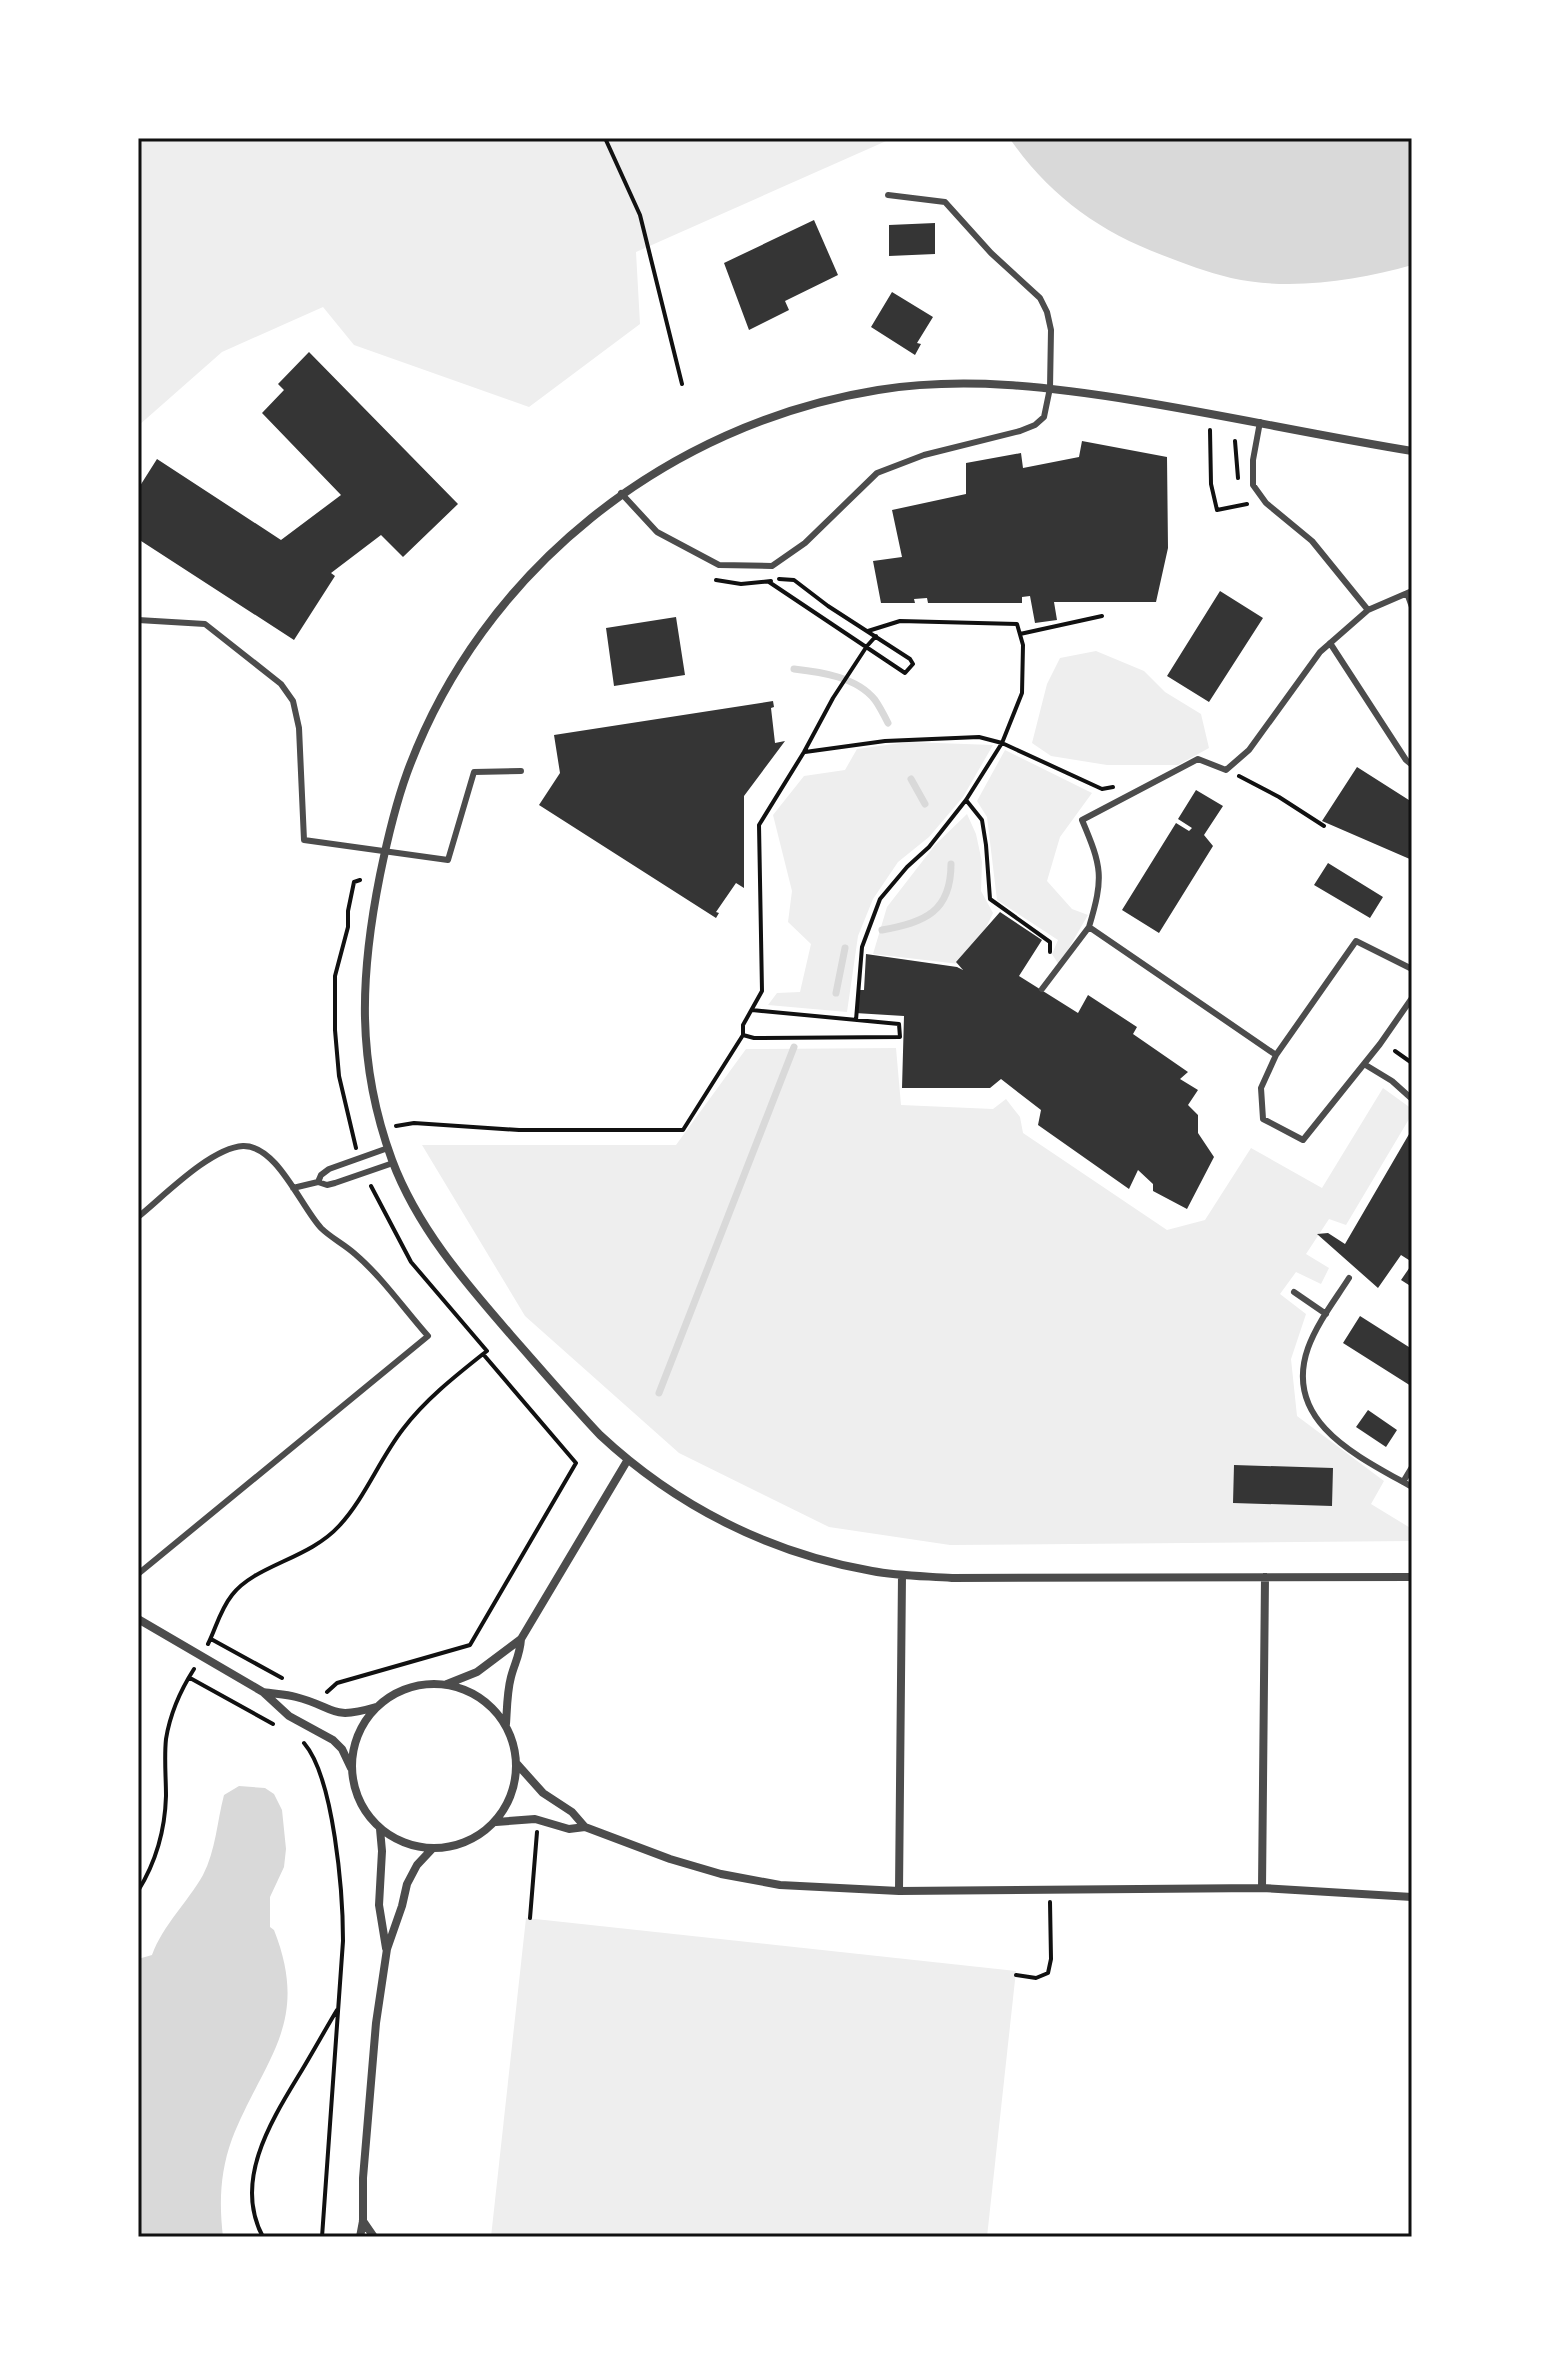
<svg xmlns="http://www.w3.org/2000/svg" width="1550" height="2375" font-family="Overpass,sans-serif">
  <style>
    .green { fill: #eee }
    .water { fill: #d9d9d9 }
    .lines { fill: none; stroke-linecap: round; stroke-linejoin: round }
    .stream { stroke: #d9d9d9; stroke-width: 7 }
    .building { fill: #353535 }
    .path { stroke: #111; stroke-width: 4 }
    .service { stroke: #4c4c4c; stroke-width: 6 }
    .minor { stroke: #4c4c4c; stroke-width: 8 }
    .neatline { fill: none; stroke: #111; stroke-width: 3 }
  </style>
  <rect width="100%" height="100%" fill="#fff"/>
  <path class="green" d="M138 138H893L636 252 640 324 529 407 354 345 323 307 222 352 138 426Z
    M1096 651 1144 671 1165 692 1201 714 1209 748 1178 765H1107L1051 756 1032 743 1047 684 1060 658Z
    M909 742 993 745 963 797 929 837 898 862 873 899 858 936 847 1012 768 1005 777 993 800 992 811 944 788 922 792 891 773 815 804 776 845 770 857 749Z
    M1005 750 1092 793 1060 837 1047 881 1072 909 1088 915 1059 965 1052 954 1058 940 997 900 987 817 977 801Z
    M967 814 976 834 982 862 981 891 993 913 968 965 873 954 887 907 935 845Z
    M896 1048 901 1105 993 1109 1006 1099 1020 1117 1023 1133 1167 1230 1205 1220 1251 1148 1322 1188 1383 1088 1412 1109V1114L1346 1225 1329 1219 1306 1254 1329 1268 1321 1284 1296 1272 1280 1294 1306 1314 1291 1359 1297 1416 1384 1481 1371 1504 1412 1529V1541L950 1545 829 1527 679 1453 525 1316 422 1145H676L746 1049Z
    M526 1918 1016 1971 987 2237H491Z"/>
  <path class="water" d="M1412 138V265C1356 281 1289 291 1231 278 1207 272 1185 264 1162 255 1098 231 1049 195 1010 139Z
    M239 1786 265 1788 274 1794 282 1810 286 1849 284 1867 270 1897V1927L274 1930C311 2024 264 2058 232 2139 220 2172 219 2203 223 2237H138V1959L152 1955C163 1925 187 1903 203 1875 216 1850 217 1821 224 1795Z"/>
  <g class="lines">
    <path class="stream" d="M794 669C821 672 857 677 875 700 880 707 884 715 888 723
      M911 779 925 804
      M882 930C925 922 951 912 951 864
      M836 993 845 948
      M659 1393 794 1047"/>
  </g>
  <path class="building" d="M814 220 838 275 785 301 789 310 749 330 724 263Z
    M935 223V254L889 256V225Z
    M892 292 933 317 917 343 921 344 915 355 871 327Z
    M309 352 458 504 403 557 381 535 331 573 335 576 294 640 138 539V489L157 459 281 540 341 495 262 413 284 390 278 384Z
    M1082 441 1167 457 1168 548 1156 602H1054L1057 620 1035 623 1030 596 1022 597V603H928L927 598 914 599 915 603H881L873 561 902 557 892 510 966 494V463L1021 453 1023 468 1079 457Z
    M1220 591 1263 618 1209 702 1167 676Z
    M676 617 685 675 614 686 606 628Z
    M773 701 774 707 771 708 775 743 785 741 744 796V888L736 883 716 912 719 913 716 918 539 805 560 773 554 735Z
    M1357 767 1412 802V860L1322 821Z
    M1196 790 1223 806 1204 835 1213 846 1159 933 1122 910 1176 823 1189 831 1192 828 1178 819Z
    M1328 863 1383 897 1370 918 1314 885Z
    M1000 912 1042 940 1019 976 1078 1013 1088 995 1137 1027 1133 1034 1188 1072 1180 1079 1198 1090 1188 1105 1198 1115V1133L1214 1157 1187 1209 1153 1191V1184L1138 1170 1129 1189 1038 1125 1041 1110 1001 1079 990 1088H902L904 1016 855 1013 858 990H864L866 954 957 967 963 970 956 962Z
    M1412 1129V1262L1401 1255 1378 1288 1317 1234 1328 1233 1345 1244Z
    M1412 1264V1287L1401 1280Z
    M1360 1316 1412 1349 1411 1386 1343 1343Z
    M1368 1410 1397 1430 1386 1447 1356 1427Z
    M1234 1465 1333 1468 1332 1506 1233 1503Z"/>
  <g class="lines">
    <path class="path" d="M605 138 640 215 682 384
      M1210 430 1211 484 1217 510 1247 504
      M1235 441 1238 478
      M716 580 741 584 771 581
      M769 582 905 673 913 664 910 659 828 606 794 580 779 579
      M1020 634 1102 616
      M805 752 885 741 979 737 1002 743 1102 789 1113 787
      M1239 776 1279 797 1324 826
      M966 800 982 820 986 845 990 899 1050 942V952
      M752 1010 899 1024 900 1037 754 1038 743 1035V1025L762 991 759 825 804 752 833 698 867 646 876 636
      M856 1020 862 947 880 899 907 867 929 847 966 800 1002 743 1022 693 1023 645 1017 624 900 621 868 631
      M1395 1051 1412 1063
      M396 1126 414 1123 519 1130H683L743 1035
      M356 1148 339 1076 335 1030V976L348 927V911L354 882 360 880
      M211 1639 282 1678
      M208 1644C216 1628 220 1610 232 1595 255 1565 309 1559 339 1526 365 1498 379 1460 403 1429 425 1400 454 1377 483 1354
      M190 1678 273 1724
      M327 1692 337 1683 470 1645 576 1463 483 1354 487 1351 411 1262 371 1186
      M304 1743C334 1778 343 1893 343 1941L322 2237
      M138 1891C156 1862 165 1831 166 1796 166 1777 164 1758 166 1739 170 1714 180 1691 194 1669
      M530 1918 537 1832
      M1016 1975 1036 1978 1048 1973 1051 1959 1050 1902
      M263 2237C232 2180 273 2118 302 2070 314 2050 325 2030 337 2010"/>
    <path class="service" d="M1260 422 1253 460V485L1266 503 1312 541 1368 610
      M621 493 657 532 719 565 772 566 805 543 877 473 924 455 1020 431 1035 425 1044 417 1050 388 1051 330 1047 312 1040 298 991 253 945 202 888 195
      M1407 593 1412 607
      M138 620 205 624 281 684 293 701 299 728 304 840 448 860 474 772 521 771
      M1330 643 1406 760 1412 765
      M1089 927C1104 877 1102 867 1082 820L1198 759 1226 770 1249 750 1320 652 1368 610 1412 591
      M1412 969 1356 941 1276 1055 1261 1088 1263 1119 1303 1140 1380 1044 1412 998
      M1042 989 1089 927 1276 1055
      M1364 1064 1392 1081 1412 1099
      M318 1182 321 1175 329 1169 388 1148
      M293 1188 318 1182 327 1185 335 1183 393 1163
      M138 1217C163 1197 210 1148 243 1146 277 1145 301 1207 321 1228 331 1238 344 1244 355 1254 382 1277 404 1309 428 1336L138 1574
      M1349 1278C1335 1300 1317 1323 1308 1348 1282 1422 1359 1457 1412 1487
      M1294 1292 1326 1314
      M1403 1482 1412 1467"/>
    <path class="minor" d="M1412 451C1320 436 1229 416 1137 401 1051 387 965 376 878 390 667 424 481 570 407 773 395 806 387 841 380 875 360 975 356 1062 392 1160 417 1227 464 1281 510 1334 540 1368 569 1402 600 1435 676 1506 769 1553 872 1571 898 1576 925 1576 952 1578L1412 1577
      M138 1619 263 1692 289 1716 333 1740 342 1749 351 1768
      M352 1766a82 82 0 1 1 164 0a82 82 0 1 1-164 0Z
      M447 1684 477 1672 521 1639
      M263 1692C274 1694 285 1694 296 1697 336 1707 329 1721 376 1707
      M506 1724C507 1709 507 1692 511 1677 515 1662 520 1655 521 1639L627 1461
      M517 1764 543 1793 572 1812 585 1827
      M496 1822 535 1819 569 1829 585 1827 670 1859 721 1874 780 1885 899 1891 1262 1888 1412 1897
      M380 1829 382 1851 379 1905 386 1948
      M1262 1888 1265 1577
      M899 1891 902 1575
      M363 2221 374 2237
      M360 2237 363 2221V2178L376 2023 387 1949 402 1906 407 1884 417 1865 432 1849"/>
  </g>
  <rect width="1550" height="2375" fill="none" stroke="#ffffff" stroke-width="280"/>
  <rect x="140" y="140" width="1270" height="2095" class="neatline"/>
</svg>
